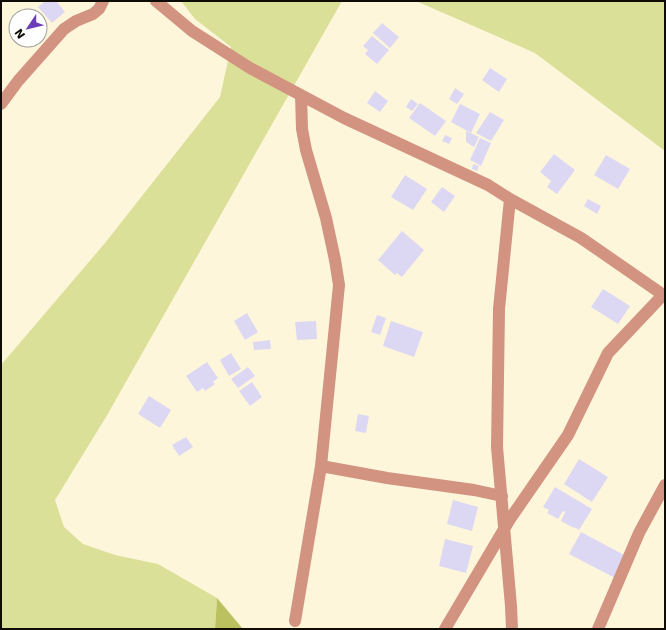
<svg xmlns="http://www.w3.org/2000/svg" width="666" height="630" font-family="'DejaVu Sans',sans-serif">
  <style>
    .green { fill: #dae098 }
    .forest { fill: #bbc15f }
    .building { fill: #dcd8f3 }
    .lines { fill: none; stroke-linecap: round; stroke-linejoin: round }
    .minor { stroke: #d39381; stroke-width: 12 }
  </style>
  <rect width="100%" height="100%" fill="#fef6db"/>
  <path class="green" d="M181 1H342L106 417 55 500 64 527 83 544 115 555 158 564 217 598 215 629H1V365L105 243 220 97 231 47 195 19Z
    M416 1H665V151L535 53Z"/>
  <path class="forest" d="M217 598 243 629H215Z"/>
  <path class="building" d="M45 1H56L65 12 52 23 38 7Z
    M382 23 399 37 390 48 373 33Z
    M372 36 389 50 377 64 365 54 368 50 363 46Z
    M490 68 507 79 499 92 482 80Z
    M455 88 464 94 457 104 449 99Z
    M375 91 388 101 380 112 367 103Z
    M411 99 418 104 412 111 406 107Z
    M420 103 446 121 435 136 409 118Z
    M460 104 480 114 471 133 451 122Z
    M490 112 504 120 491 141 476 133Z
    M466 131 479 137 474 147 466 142Z
    M445 135 452 138 449 144 442 141Z
    M480 138 491 143 481 166 470 160Z
    M554 154 575 170 557 194 547 187 551 181 540 172Z
    M606 155 630 169 618 189 594 175Z
    M473 164 479 166 477 171 472 169Z
    M405 175 427 189 413 210 391 197Z
    M442 187 455 196 444 212 431 202Z
    M588 199 601 206 597 214 584 206Z
    M402 231 424 250 402 277 397 273 395 275 378 260Z
    M603 289 630 306 618 324 591 307Z
    M247 313 258 332 245 340 234 321Z
    M377 315 386 318 380 335 371 332Z
    M316 321 317 339 297 340 295 322Z
    M391 321 423 332 414 357 383 346Z
    M270 340 271 349 254 350 253 342Z
    M231 353 241 369 229 376 220 360Z
    M207 362 218 378 213 382 215 384 205 391 203 388 197 392 186 376Z
    M248 367 255 376 238 388 231 379Z
    M252 382 262 397 250 406 239 391Z
    M149 396 171 410 160 428 138 414Z
    M358 414 369 416 366 433 355 431Z
    M186 437 193 447 179 456 172 445Z
    M579 459 608 477 592 502 564 484Z
    M555 487 592 509 579 530 574 527V528L561 521 565 512 563 511 558 519 547 513 549 510 543 507Z
    M453 500 478 507 472 531 447 524Z
    M581 532 626 556 615 578 569 554Z
    M445 539 473 546 466 573 439 566Z"/>
  <g class="lines">
    <path class="minor" d="M156 1 192 31 250 68 344 118 488 185 510 199 581 238 665 296
      M301 95 302 129 306 150 326 218 335 260 339 285 321 466 387 478 474 490 502 496
      M1 104 18 81 64 29 76 21 93 14 99 9 103 1
      M510 199 499 309 497 447 511 606 512 629
      M295 621 321 466
      M445 629 510 519 568 435 608 353 663 295
      M598 629 639 533 665 485"/>
  </g>
  <rect width="666" height="630" fill="none" stroke="#0e0c04" stroke-width="4"/>
  <g transform="translate(28 28) rotate(235)"><circle r="19" fill="#ffffff" stroke="#9f9e9b"/>
  <path d="M0-3L7 15L0 10L-7 15Z" fill="#6d3db5"/>
  <text y="-6" font-size="11" font-weight="bold" text-anchor="middle" fill="#0e0c04">N</text>
  </g>
</svg>
